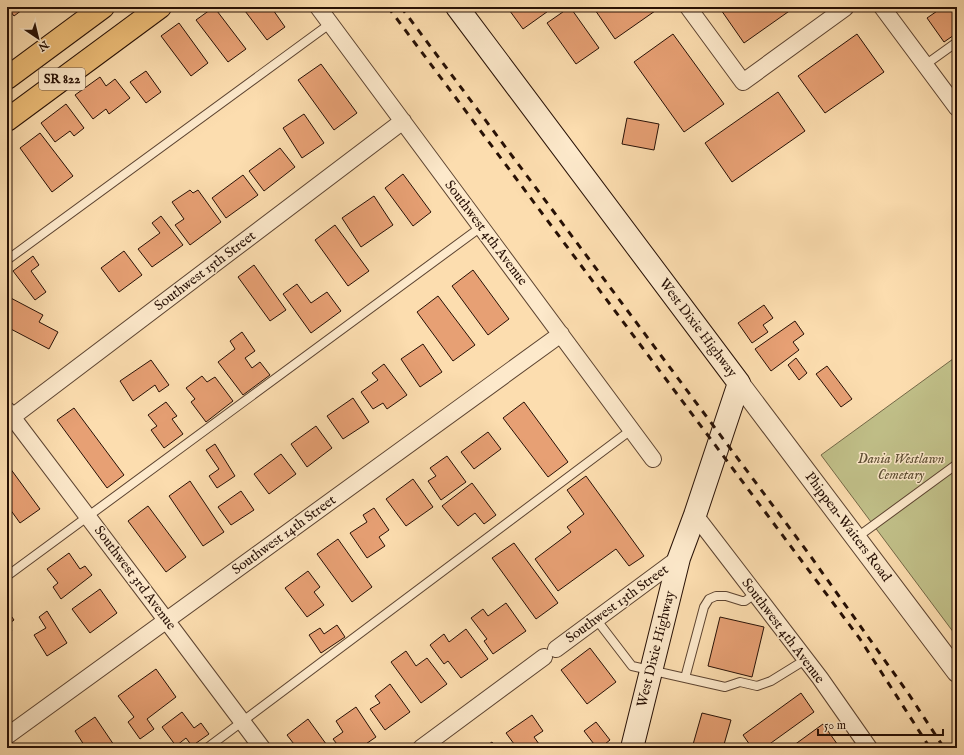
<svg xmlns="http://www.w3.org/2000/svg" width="964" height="755" font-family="'IM FELL English',serif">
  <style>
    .green { fill: #c1c089; stroke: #746847 }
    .building { fill: #e7a074; stroke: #271005 }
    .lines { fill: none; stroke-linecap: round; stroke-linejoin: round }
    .service-casing { stroke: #5c4330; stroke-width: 10 }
    .minor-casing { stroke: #5c4330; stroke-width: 18 }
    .tertiary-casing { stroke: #5c4330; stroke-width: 22 }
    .secondary-casing { stroke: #271005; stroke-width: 24 }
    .primary-casing { stroke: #271005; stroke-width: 24 }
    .service { stroke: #fde9cb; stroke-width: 8 }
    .minor { stroke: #fde9cb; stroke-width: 16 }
    .tertiary { stroke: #fde9cb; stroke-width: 20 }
    .secondary { stroke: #fde9cb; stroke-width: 22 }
    .primary { stroke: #eebe78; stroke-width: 22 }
    .rail { stroke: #271005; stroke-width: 3; stroke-dasharray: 7 7; stroke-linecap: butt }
    .labels { text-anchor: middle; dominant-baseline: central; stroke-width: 3; stroke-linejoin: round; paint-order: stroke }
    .shield { fill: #fde9cb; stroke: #675140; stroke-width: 1 }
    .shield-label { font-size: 13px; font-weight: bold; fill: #271005 }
    .street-label { font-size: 14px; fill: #271005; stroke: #fde9cb }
    .park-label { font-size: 14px; font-style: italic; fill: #5d4e33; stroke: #fde9cb }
  </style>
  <rect width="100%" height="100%" fill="#fcddaf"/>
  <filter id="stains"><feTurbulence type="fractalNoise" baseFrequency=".005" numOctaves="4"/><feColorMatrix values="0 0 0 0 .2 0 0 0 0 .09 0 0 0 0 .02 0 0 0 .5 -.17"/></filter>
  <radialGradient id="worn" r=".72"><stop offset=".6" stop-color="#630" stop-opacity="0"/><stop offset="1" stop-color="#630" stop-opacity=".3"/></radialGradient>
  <path class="green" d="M957 356V637L821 455Z"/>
  <path class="building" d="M7 7H26L14 16Z
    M214 7 246 49 228 62 196 20Z
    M242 7H271L285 27 267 40Z
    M507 7H550L551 9 523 29Z
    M570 7 599 48 576 64 547 23Z
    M593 7H652L655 11 615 39Z
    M719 7H795L744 43Z
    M943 7H957V33L944 42 927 18Z
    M179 23 208 63 191 76 161 36Z
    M673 34 724 104 684 132 634 62Z
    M857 34 884 72 825 113 798 76Z
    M321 64 357 113 334 130 298 80Z
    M146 71 161 92 146 103 130 82Z
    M100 77 106 86 115 79 130 98 109 114 106 109 93 119 75 95Z
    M778 92 805 131 732 182 705 143Z
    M66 104 84 128 74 136 70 131 55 142 41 123Z
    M304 114 324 143 302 158 283 128Z
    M627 118 659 124 654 150 622 144Z
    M40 133 73 176 52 192 20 148Z
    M280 148 295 167 264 191 249 171Z
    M403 174 431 212 413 226 385 188Z
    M243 175 258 195 226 218 212 198Z
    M190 190 193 193 198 190 221 222 190 245 175 225 184 219 172 202Z
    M374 196 393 225 361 247 342 218Z
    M161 216 183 245 152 267 138 249 160 233 152 223Z
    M335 225 369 271 348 286 315 240Z
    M124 251 142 275 119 292 101 268Z
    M33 256 39 265 31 271 46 292 35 300 13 271Z
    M254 265 286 310 270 321 238 277Z
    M473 270 509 319 488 335 452 286Z
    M297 284 311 303 327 292 341 311 311 333 283 294Z
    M7 296 43 315 39 322 58 332 49 349 7 327Z
    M438 296 475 345 453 361 417 312Z
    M764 305 773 318 763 325 768 332 752 343 738 323Z
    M795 321 804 334 793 342 799 350 771 371 755 349Z
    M242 332 255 351 245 358 252 368 260 362 270 375 243 395 218 362 235 349 230 341Z
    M423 344 442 372 420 387 401 359Z
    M796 358 807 373 799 380 788 365Z
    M151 360 169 385 159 392 155 385 133 401 120 381Z
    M384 364 407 395 387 409 383 403 373 409 361 392 378 380 372 373Z
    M827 366 852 399 841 407 816 374Z
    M202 376 207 382 215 377 233 401 206 422 191 402 195 399 186 388Z
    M353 398 369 422 343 439 327 416Z
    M166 402 177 416 172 419 183 434 164 448 151 430 157 426 148 415Z
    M524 402 568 462 548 477 503 418Z
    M74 408 124 475 107 488 57 420Z
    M316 426 332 448 307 467 291 444Z
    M488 432 501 449 474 469 461 452Z
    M215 444 235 476 217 488 209 476 219 469 206 450Z
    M281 454 296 474 269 494 254 474Z
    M447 456 466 482 441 500 428 481 436 476 430 468Z
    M7 464 40 509 20 523 7 505Z
    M586 476 644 556 629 566 616 549 558 591 535 559 571 532 567 527 584 514 567 490Z
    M413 479 433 507 406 526 386 499Z
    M190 481 224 532 203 546 169 496Z
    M472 483 496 515 484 524 475 513 458 526 442 506Z
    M241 491 254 510 231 525 218 507Z
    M148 506 186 557 166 572 128 521Z
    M374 508 389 530 379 537 385 546 367 558 350 533 367 522 363 515Z
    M338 539 372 587 352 602 317 554Z
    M514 543 558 603 536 619 492 558Z
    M69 553 80 569 85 566 92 575 61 599 53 587 58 583 47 569Z
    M308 571 320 587 314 592 324 605 307 617 285 588Z
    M100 589 117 613 90 633 72 609Z
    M506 603 526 631 493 654 484 641 487 639 471 618 483 609 488 616Z
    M7 610 14 620 7 625 12 631 7 634Z
    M47 611 67 643 47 656 34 635 46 628 39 617Z
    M720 617 764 627 752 677 708 666Z
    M337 625 345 637 321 653 309 635 320 628 324 634Z
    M466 629 488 659 461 678 448 661 444 664 430 645 444 634 449 642Z
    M590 648 616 682 587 704 561 670Z
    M406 651 416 666 427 658 447 684 421 703 391 662Z
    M156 669 176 697 147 719 154 729 140 739 128 722 134 717 118 696Z
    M390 684 410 712 385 730 370 709 380 703 375 696Z
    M801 693 814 712 764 748H752L743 735Z
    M356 707 376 737 360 748H340L333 739 343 732 336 721Z
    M182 712 194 728 201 723 209 734 192 746 186 738 176 746 162 727Z
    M702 713 731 720 723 748H692Z
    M532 715 543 731 534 737 539 744 533 748H517L506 733Z
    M95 717 116 748H86L75 731Z
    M308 719 329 748H297L287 735Z
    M596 722 610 740 600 748H597L584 731Z
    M823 724 840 748H790Z
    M492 742 496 748H483Z"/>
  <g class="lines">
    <defs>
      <path id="service" d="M925 65 957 42
        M7 260 331 23
        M856 538 957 464
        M7 576 481 227
        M596 619 632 666 725 687 740 682 757 686 771 681 805 660
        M685 678 704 607 709 599 716 596H726L742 601H745L755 594
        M207 748 631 430"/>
      <path id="minor" d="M318 7 653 459
        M688 7 743 82 845 8 844 7
        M882 7 957 108
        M7 410 166 620 262 748
        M7 421 403 121
        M695 515 820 678 869 748
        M556 649 679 558
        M7 736 561 334
        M421 748 544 657"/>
      <path id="tertiary" d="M739 383 957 672"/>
      <path id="secondary" d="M457 7 739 383 695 515 679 558 632 748"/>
      <path id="primary" d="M7 78 103 7
        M7 120 160 7"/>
    </defs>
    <use href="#service" class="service-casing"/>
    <use href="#minor" class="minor-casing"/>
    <use href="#tertiary" class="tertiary-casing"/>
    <use href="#secondary" class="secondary-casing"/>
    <use href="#primary" class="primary-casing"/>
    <use href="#service" class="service"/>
    <use href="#minor" class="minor"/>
    <use href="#tertiary" class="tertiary"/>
    <use href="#secondary" class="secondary"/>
    <use href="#primary" class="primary"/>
    <path class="rail" d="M388 7 860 639 930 748
      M401 7 809 554 908 693 944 748"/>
  </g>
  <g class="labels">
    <rect class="shield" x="39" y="68" width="46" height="22" rx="3"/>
    <g class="shield-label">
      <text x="62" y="79">SR 822</text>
    </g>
    <g class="street-label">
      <text transform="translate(486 233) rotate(53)">Southwest 4th Avenue</text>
      <text transform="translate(205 271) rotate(-37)">Southwest 15th Street</text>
      <text transform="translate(698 328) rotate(53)">West Dixie Highway</text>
      <text transform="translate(848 527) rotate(53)">Phippen-Waiters Road</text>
      <text transform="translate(284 535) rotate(-36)">Southwest 14th Street</text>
      <text transform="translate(135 578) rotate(53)">Southwest 3rd Avenue</text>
      <text transform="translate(617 604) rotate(-36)">Southwest 13th Street</text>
      <text transform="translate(783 631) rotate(53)">Southwest 4th Avenue</text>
      <text transform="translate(656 649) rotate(-76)">West Dixie Highway</text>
    </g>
    <g class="park-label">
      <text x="901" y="459">Dania Westlawn<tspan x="901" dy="16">Cemetary</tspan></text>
    </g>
  </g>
  <rect width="964" height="755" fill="none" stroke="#fcddaf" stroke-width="24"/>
  <rect x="8" y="8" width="948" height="739" fill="none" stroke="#271005" stroke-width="2"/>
  <rect x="12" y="12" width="940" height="731" fill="none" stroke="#271005"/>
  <g transform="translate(38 38) rotate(145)" stroke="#fde9cb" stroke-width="3" paint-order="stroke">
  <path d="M0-3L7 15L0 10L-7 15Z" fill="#271005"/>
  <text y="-6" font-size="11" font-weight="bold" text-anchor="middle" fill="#271005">N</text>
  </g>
  <path d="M818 729v6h125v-6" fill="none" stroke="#271005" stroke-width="2"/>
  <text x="824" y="729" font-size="12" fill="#271005" stroke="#fde9cb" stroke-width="3" paint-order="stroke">50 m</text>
  <rect width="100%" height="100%" filter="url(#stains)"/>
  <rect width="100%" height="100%" fill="url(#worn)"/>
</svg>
